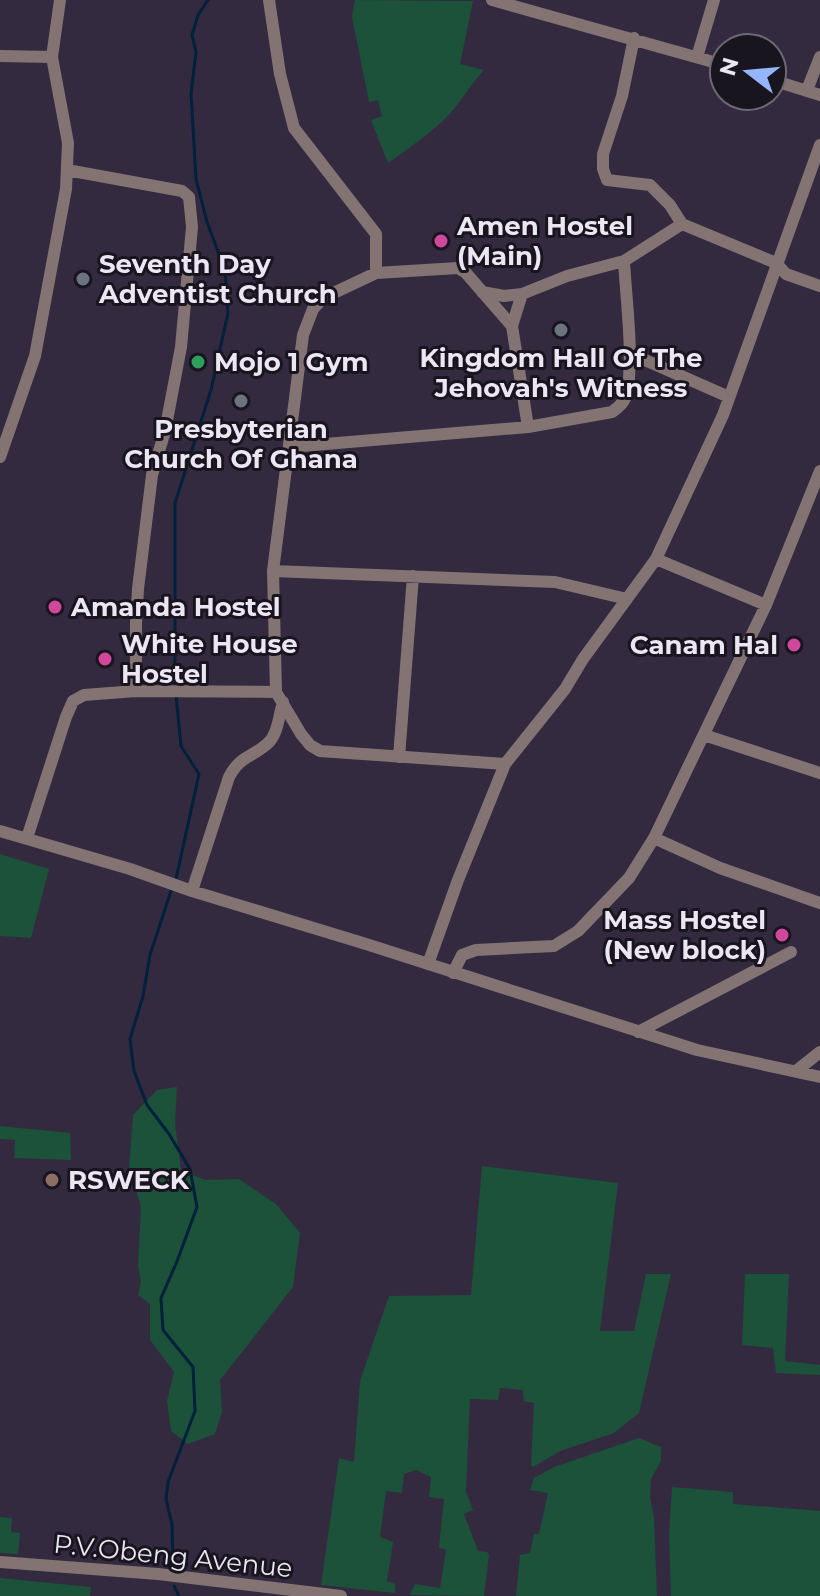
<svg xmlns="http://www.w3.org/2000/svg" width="820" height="1596" font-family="Montserrat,sans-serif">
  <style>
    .green { fill: #1c513a }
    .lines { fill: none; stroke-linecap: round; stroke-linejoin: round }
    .stream { stroke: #00203c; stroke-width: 3 }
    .minor { stroke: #837473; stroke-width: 12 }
    .hotel-dot { fill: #d1479c; stroke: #19151f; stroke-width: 3 }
    .worship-dot { fill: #6b7280; stroke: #19151f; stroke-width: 3 }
    .leisure-dot { fill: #2e9e5b; stroke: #19151f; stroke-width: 3 }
    .education-dot { fill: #8d6e63; stroke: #19151f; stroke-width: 3 }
    .labels { text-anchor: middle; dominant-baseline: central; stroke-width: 6; stroke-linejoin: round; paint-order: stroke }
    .poi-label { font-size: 26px; font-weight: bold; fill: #ebe5f4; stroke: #19151f; text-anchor: start }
    .street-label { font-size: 26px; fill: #ebe5f4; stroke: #19151f }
  </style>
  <rect width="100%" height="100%" fill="#332a40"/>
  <path class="green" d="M355 0 473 1 460 64 484 70C472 83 464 97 453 110 435 131 410 147 388 163L371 120 382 116 378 100 369 102 352 17Z
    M0 854 49 869 31 938 0 936Z
    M177 1087 175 1124 181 1170 205 1180 239 1179 276 1204 300 1233 293 1287 220 1380 222 1412 215 1434 188 1444 171 1431 167 1401 174 1372 150 1340V1304L138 1295 141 1281 138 1266 141 1207 129 1167 133 1115 157 1090Z
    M0 1126 70 1133 71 1160 14 1158 15 1140 0 1139Z
    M482 1166 618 1183 600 1331H634L646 1274H671L639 1413 614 1433 560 1451 533 1467 531 1465 534 1403 524 1401 523 1390 500 1388 498 1400 470 1399 466 1491 473 1510 464 1514 478 1551 487 1552 489 1555 484 1596 410 1595 415 1584 440 1588 446 1550 439 1548 444 1499 429 1497 431 1477 416 1470 404 1474 402 1493 386 1491 380 1537 393 1542 387 1581 395 1584V1593L321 1585 339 1458 354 1462 360 1381 389 1296 471 1295Z
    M745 1274H789L785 1361 820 1365V1375L776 1373 773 1348 742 1345Z
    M639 1438 661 1447V1461L651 1479 650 1497 654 1518 657 1596H516L520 1555 530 1553 534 1534H539L548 1493 530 1490 534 1478 554 1467Z
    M672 1487 733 1492V1504L820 1511V1596H671L669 1534Z
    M0 1517 12 1518 11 1532 20 1533 18 1554 0 1553Z
    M0 1578 91 1587 90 1596H0Z"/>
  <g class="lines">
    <path class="stream" d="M175 688V503L211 390 228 313 225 270 207 222 196 179 191 94 196 52 192 35 198 15 208 0
      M176 695 181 746 199 774 176 879
      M171 891 150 955 143 996 130 1039 134 1071 147 1105 169 1134 190 1169 197 1207 176 1264
      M173 1562 172 1525 166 1499 168 1482 195 1411 193 1367 163 1330 161 1298 175 1266
      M174 1586 179 1596"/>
    <path class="minor" d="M269 0 280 74 294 128 376 234V273
      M492 0 724 65
      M634 38 622 96 603 154V169L607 180 650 185 670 205 682 224 776 263 786 274 820 286
      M0 56 52 57
      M697 57 714 0
      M772 80 820 95
      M807 90 820 57
      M67 170 182 191 189 197 192 227 181 347 165 431 152 475 138 589 136 623V691
      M482 292 504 296 522 294 567 276 624 261 682 224
      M522 294 512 326 528 427
      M629 353 729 397
      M290 447 528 427 612 412C619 407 625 402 627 393 634 356 626 299 624 261
      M0 457 35 356 66 189 68 143 52 57 60 0
      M656 559 766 605
      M273 571 555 582 627 599
      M704 735 820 773
      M399 757 413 576
      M505 764 320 751 310 745 301 734 276 692 273 571 303 335 313 309 323 298 376 273 458 268 466 273 512 326
      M0 831 130 869 192 891 366 944 697 1050 820 1077
      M27 838 66 717 73 701 84 695 136 691 276 692
      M654 838 720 868 820 903
      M192 891 229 777C240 756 251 758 267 744 278 735 279 715 283 702
      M428 964 458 880 505 764 565 689 583 659 656 559 723 415 820 145
      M453 973 462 955 476 950 554 946 578 931 629 878 654 838 766 605 820 471
      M638 1032 791 952
      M796 1071 820 1052
      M0 1562 158 1574 341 1596"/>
  </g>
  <g class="hotel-dot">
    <circle cx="441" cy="241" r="8"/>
    <circle cx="55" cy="607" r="8"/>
    <circle cx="794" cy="645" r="8"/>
    <circle cx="105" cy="659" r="8"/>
    <circle cx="782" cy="935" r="8"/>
  </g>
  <g class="worship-dot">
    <circle cx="83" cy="279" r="8"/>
    <circle cx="561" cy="330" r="8"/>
    <circle cx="241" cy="401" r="8"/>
  </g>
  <circle class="leisure-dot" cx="198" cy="362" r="8"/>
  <circle class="education-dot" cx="52" cy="1180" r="8"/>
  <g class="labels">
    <g class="poi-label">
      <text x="457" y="226">Amen Hostel<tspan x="457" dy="30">(Main)</tspan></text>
      <text x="99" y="264">Seventh Day<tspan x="99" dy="30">Adventist Church</tspan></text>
      <text x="561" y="358" text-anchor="middle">Kingdom Hall Of The<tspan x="561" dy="30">Jehovah's Witness</tspan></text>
      <text x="214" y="362">Mojo 1 Gym</text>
      <text x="241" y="429" text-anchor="middle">Presbyterian<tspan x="241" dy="30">Church Of Ghana</tspan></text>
      <text x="71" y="607">Amanda Hostel</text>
      <text x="121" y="644">White House<tspan x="121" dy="30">Hostel</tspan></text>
      <text x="778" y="645" text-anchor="end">Canam Hal</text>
      <text x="766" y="920" text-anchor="end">Mass Hostel<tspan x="766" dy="30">(New block)</tspan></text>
      <text x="68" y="1180">RSWECK</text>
    </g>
    <g class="street-label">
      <text transform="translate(173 1556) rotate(6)">P.V.Obeng Avenue</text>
    </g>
  </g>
  <g transform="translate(748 72) rotate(286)"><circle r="38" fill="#19151f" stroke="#6d6874" stroke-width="2"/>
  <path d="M0-6L14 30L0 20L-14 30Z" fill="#95b6fd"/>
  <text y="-12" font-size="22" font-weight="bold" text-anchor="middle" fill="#ebe5f4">N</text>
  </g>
</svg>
